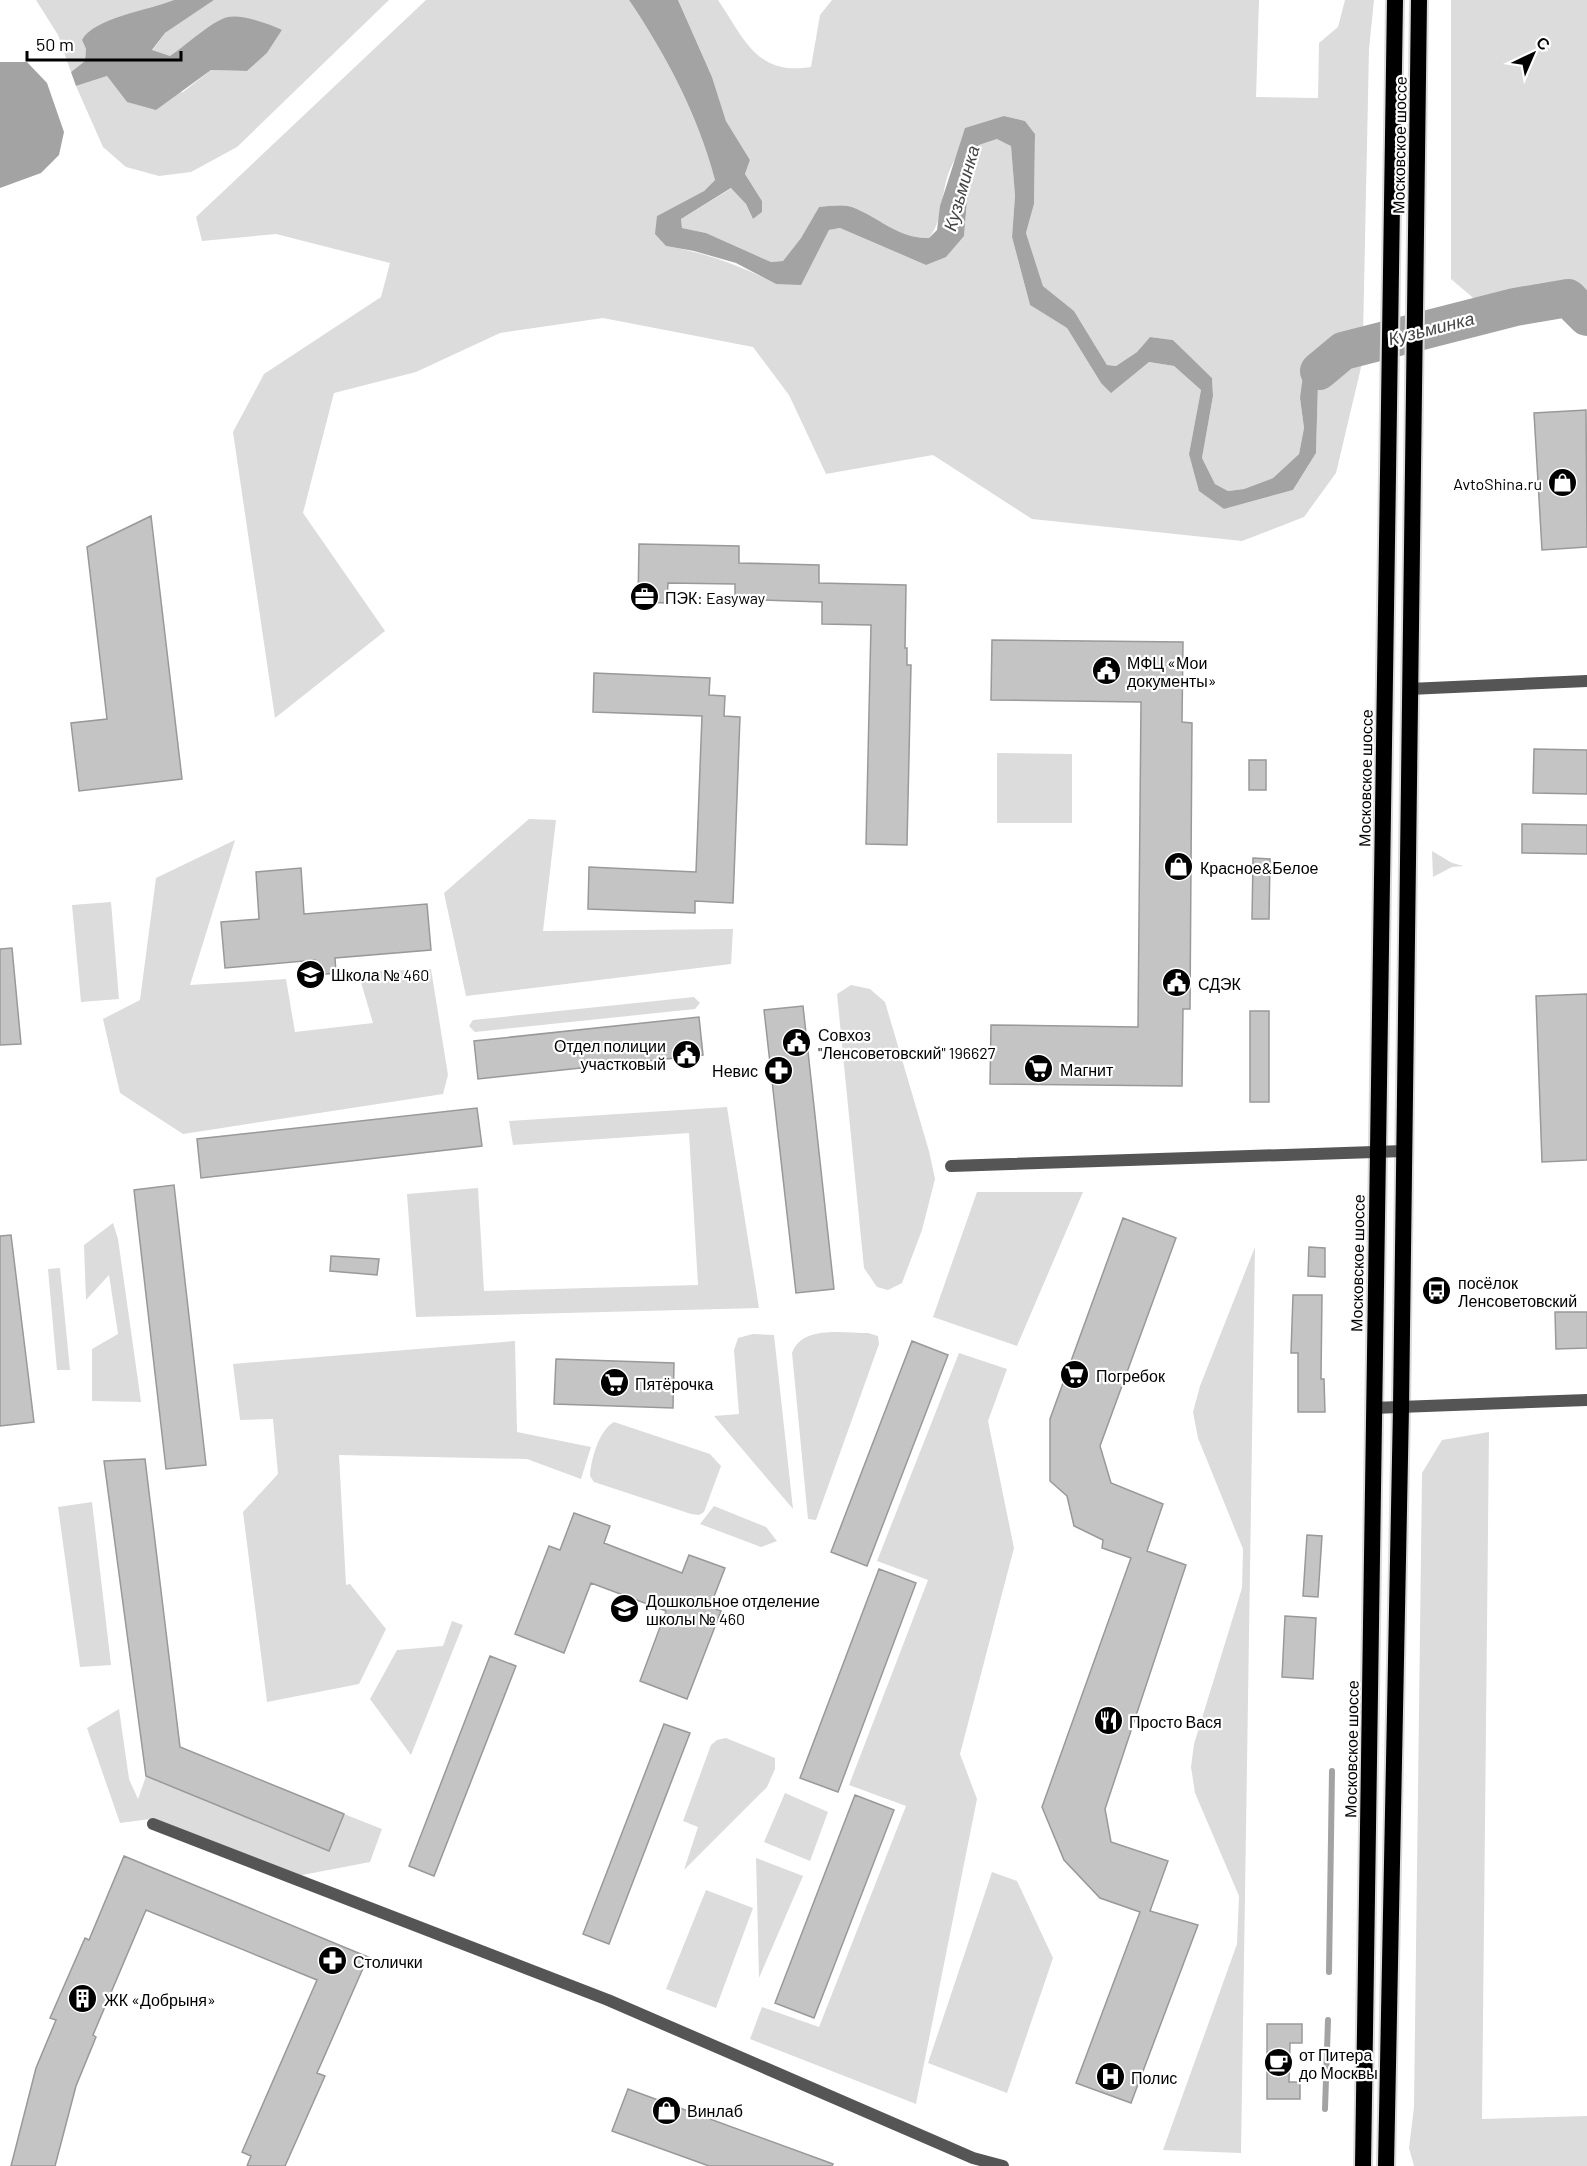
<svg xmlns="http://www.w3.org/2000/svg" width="1587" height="2166" font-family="Barlow,sans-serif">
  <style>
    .green { fill: #dcdcdc }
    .water { fill: #a3a3a3 }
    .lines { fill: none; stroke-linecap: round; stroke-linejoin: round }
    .stream { stroke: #a3a3a3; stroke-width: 6 }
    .river { stroke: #a3a3a3; stroke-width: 38 }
    .building { fill: #c4c4c4; stroke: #999; stroke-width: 1.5 }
    .trunk-casing { stroke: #dbdbdb; stroke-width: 20 }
    .minor { stroke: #555; stroke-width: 12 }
    .trunk { stroke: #000; stroke-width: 16 }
    .labels { text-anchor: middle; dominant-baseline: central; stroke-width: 4.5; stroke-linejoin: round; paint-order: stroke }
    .street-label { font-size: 16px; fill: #000; stroke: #fff }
    .poi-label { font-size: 16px; fill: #000; stroke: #fff; text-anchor: start }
    .water-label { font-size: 18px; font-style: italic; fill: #444; stroke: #fff }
  </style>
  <rect width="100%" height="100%" fill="#fff"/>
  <path class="green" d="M36 0H174L82 40 86 49 85 61 71 72 58 35Z
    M214 0H389L237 147 191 172 159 176 126 167 103 147 76 86 107 76 127 102 183 92 211 70 247 71 267 53 282 30 228 17 201 33 170 56 152 51 165 33Z
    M426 0H629C666 55 698 115 715 180L704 191 657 216 666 246C706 253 740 265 776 284L818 249 829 230 840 228 926 265 964 236 967 200 979 145 997 139 1011 145 1015 196 1012 237 1030 305 1067 328 1101 383 1126 378 1149 362 1174 366 1201 390 1189 454 1224 509 1293 490 1316 453 1318 383 1344 360 1363 359 1336 473 1304 517 1242 541 1032 519 933 455 826 474 789 395 753 347 603 318 500 333 416 372 334 393 303 513 385 631 275 718 233 432 264 374 381 297 390 263 276 234 202 241 196 217Z
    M678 0H718C744 38 756 76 811 67L820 15 832 0H1259L1256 97 1318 98 1319 43 1338 27 1345 0H1374L1369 49 1363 337 1338 344 1300 398 1304 428 1299 454 1273 478 1244 489 1228 491 1215 484 1202 458 1213 396 1212 378 1173 340 1150 337 1137 352 1116 366 1107 365 1074 311 1043 286 1026 233 1034 204 1035 134 1025 121 1004 116C993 126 959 151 953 163 940 186 945 219 929 238 898 239 879 217 852 207 842 204 830 206 819 207L801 238 783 261 771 262 706 233 682 228 681 219 732 188 746 204 753 219 762 212V201L745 174 750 160 726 121 712 77Z
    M1451 0H1587V292L1573 282 1478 302 1451 279Z
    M997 753 1072 754V823H997Z
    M529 819 556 820 543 931 733 929 731 964 466 996 444 893Z
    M235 840 190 985 286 979 295 1032 373 1023 358 972 431 969 448 1075 443 1094 183 1134 120 1093 103 1019 140 1000 156 878Z
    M1432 851 1452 863 1464 866 1452 867 1433 877Z
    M111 902 119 999 81 1002 72 905Z
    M851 985 870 989 885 1002 929 1151 935 1179 922 1230 902 1283 888 1290 877 1287 864 1268 837 994Z
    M694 997 700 1003 695 1009 475 1032 469 1026 473 1020Z
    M727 1107 759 1308 416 1317 407 1194 478 1188 484 1291 698 1285 689 1133 513 1145 509 1121Z
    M977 1192H1083L1017 1346 933 1317Z
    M113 1223 118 1239 141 1402 92 1401V1349L118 1334 109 1275 86 1300 84 1245Z
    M1255 1247 1241 2153 1163 2150 1237 1944 1239 1896 1195 1793 1191 1767 1194 1744 1242 1588 1243 1549 1198 1438 1193 1412 1200 1386Z
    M60 1268 70 1370H57L48 1269Z
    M868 1333 878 1336 879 1344 816 1520 808 1519 792 1353C802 1325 843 1333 868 1333Z
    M753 1334 774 1335 793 1509 714 1416 739 1414 734 1350 738 1338Z
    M515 1341 517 1432 591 1447 581 1479 527 1459 339 1455 346 1585 350 1584 386 1629 359 1684 267 1702 243 1512 278 1474 273 1419 240 1420 233 1364Z
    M959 1353 1007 1369 988 1421 1014 1548 960 1754 977 1799 916 2104 750 2039 762 2007 819 2027 906 1806 849 1785 928 1580 877 1561Z
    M614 1422 710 1454 721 1466 704 1512 699 1515 691 1514 594 1482 590 1476C591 1459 599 1430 614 1422Z
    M1489 1432 1482 2119 1587 2116V2166H1414L1409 2148 1414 2107 1422 1473 1442 1440Z
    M92 1502 111 1665 80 1667 58 1507Z
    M714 1506 766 1527 777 1541 761 1547 700 1524Z
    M452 1621 463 1625 411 1755 370 1699 397 1650 443 1646Z
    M119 1709 129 1779 138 1799 146 1776 328 1851 344 1814 382 1829 370 1862 297 1876 150 1819 120 1823 87 1728Z
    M726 1738 775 1758V1769L767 1787 684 1870 698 1827 683 1821 711 1745 717 1740Z
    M785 1793 828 1812 810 1861 764 1842Z
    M756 1858 803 1876 759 1978Z
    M992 1872 1017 1881 1053 1958 1007 2093 928 2063Z
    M706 1890 753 1908 716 2008 666 1989Z"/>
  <path class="water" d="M174 0H214L165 33 152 50 170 56C184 47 213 20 228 17 242 14 270 24 282 30L267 53 247 71 211 70 156 110 127 102 107 76 76 86 71 72 85 61 86 49 82 40C93 18 150 10 174 0Z
    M629 0H678L712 77 726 121 750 160 745 174 762 201V212L753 219 746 204 731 188 681 219 682 228 706 233 771 262 783 261 801 238 819 207C829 206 842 204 852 207 879 217 898 239 929 238L937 230 940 206 965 128 1004 116 1025 121 1035 134 1034 204 1026 233 1043 286 1074 311 1107 365 1116 366 1137 352 1150 337 1173 340 1212 378 1213 396 1202 458 1215 484 1228 491 1244 489 1273 478 1299 454 1304 428 1300 398 1304 368 1338 343 1363 337V359L1344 360 1318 383 1316 453 1293 490 1224 509 1199 491 1189 454 1201 390 1174 366 1149 362 1111 393 1101 383 1067 328 1030 305 1012 237 1015 196 1011 146 997 139 979 145 967 200 964 236 946 257 926 265 840 228 829 230 801 285 776 284 736 263 694 251 666 246 655 234 657 216 704 191 715 180C698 115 666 55 629 0Z
    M0 62H27L47 83 64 132 59 155 41 173 0 188Z"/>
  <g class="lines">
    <path class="stream" d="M1329 1972 1332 1771
      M1325 2109 1328 2020"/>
    <path class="river" d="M1319 371 1343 351 1515 307 1568 298 1587 317"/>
  </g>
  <path class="building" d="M1586 410 1587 547 1542 550 1534 413Z
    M151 516 182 779 79 791 71 723 107 719 87 547Z
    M639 544 739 546V563L819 565V583L906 585 905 648H907V665H911L907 845 866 844 871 625 822 624V602L735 599V584L668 583 667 603 638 602Z
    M992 640 1183 642 1182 722 1192 723 1190 1009H1183L1182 1086 990 1084 991 1025 1138 1027 1141 702 991 700Z
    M594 673 710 678 709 695 725 696 724 716 740 717 733 903 695 901V913L588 909 589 867 696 872 702 716 593 712Z
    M1534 749 1587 750V794L1533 793Z
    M1249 760H1266V790H1249Z
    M1522 824 1587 825V854L1522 853Z
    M1253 858 1270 859 1269 919H1252Z
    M301 868 304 914 427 904 431 950 335 958 336 973 316 975 315 960 225 968 221 922 259 919 256 872Z
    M12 948 21 1044 0 1045V949Z
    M1587 994V1160L1542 1162 1536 996Z
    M803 1006 834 1289 796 1293 764 1010Z
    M1250 1011H1269V1102H1250Z
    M699 1017 703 1055 478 1079 474 1041Z
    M477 1108 482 1146 201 1178 197 1139Z
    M174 1185 206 1465 166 1469 134 1190Z
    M1123 1218 1176 1238 1100 1446 1111 1483 1163 1504 1147 1551 1186 1565 1105 1809 1111 1842 1168 1861 1150 1911 1198 1925 1131 2103 1076 2083 1140 1912 1100 1898 1064 1860 1042 1807 1131 1558 1102 1548 1103 1540 1074 1526 1067 1496 1050 1481V1419Z
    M11 1235 34 1422 0 1426V1236Z
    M1309 1247 1325 1248V1277L1308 1276Z
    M331 1256 379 1259 377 1275 330 1271Z
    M1293 1295H1322L1321 1379H1324L1325 1412H1298V1353H1291Z
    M1555 1312H1587V1348L1556 1349Z
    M912 1341 948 1355 867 1566 831 1552Z
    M556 1359 674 1363 673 1408 554 1404Z
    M145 1459 180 1747 344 1814 329 1851 146 1776 104 1461Z
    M574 1513 610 1526 604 1543 682 1573 689 1555 725 1568 710 1607 721 1611 687 1699 640 1681 666 1611 591 1583 564 1653 515 1634 549 1546 560 1550Z
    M1307 1535 1322 1536 1318 1597 1303 1596Z
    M879 1569 916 1583 838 1792 800 1778Z
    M1285 1616 1316 1618 1313 1679 1282 1677Z
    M490 1656 516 1666 434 1876 409 1866Z
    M664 1724 690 1733 609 1944 583 1934Z
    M855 1795 894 1810 814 2018 775 2003Z
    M124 1856 368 1957 317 2073 325 2076 285 2166H247L251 2156 242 2152 317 1980 146 1910 93 2035 96 2037 76 2086 55 2166H11L36 2068 56 2020 50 2018 85 1938 89 1940Z
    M1267 2024H1302V2043H1290L1289 2082H1300V2099H1267Z
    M628 2089 833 2164 832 2166H709L612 2131Z"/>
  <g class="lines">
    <defs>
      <path id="trunk" d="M1363 2166 1395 0
        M1386 2166 1401 1408 1419 0"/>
    </defs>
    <use href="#trunk" class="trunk-casing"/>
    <path class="minor" d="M1409 689 1587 681
      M951 1166 1404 1151
      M1373 1408 1587 1400
      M153 1824 608 2000 973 2158 1003 2166"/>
    <use href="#trunk" class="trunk"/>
  </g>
  <defs>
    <symbol id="shop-disc" viewBox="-11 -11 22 22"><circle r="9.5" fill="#000" stroke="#fff"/><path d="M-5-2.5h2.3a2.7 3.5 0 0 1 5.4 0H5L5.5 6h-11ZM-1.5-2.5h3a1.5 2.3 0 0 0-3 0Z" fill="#fff"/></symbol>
    <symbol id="office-disc" viewBox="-11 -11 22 22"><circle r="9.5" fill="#000" stroke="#fff"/><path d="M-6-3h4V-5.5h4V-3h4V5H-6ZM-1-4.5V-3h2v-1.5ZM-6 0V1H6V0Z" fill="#fff"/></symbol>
    <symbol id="civic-disc" viewBox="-11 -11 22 22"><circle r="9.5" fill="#000" stroke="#fff"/><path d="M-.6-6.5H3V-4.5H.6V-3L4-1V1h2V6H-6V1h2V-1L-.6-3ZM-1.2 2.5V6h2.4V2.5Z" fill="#fff"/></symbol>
    <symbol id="school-disc" viewBox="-11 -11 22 22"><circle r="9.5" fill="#000" stroke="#fff"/><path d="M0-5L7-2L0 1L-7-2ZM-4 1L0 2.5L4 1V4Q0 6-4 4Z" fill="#fff"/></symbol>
    <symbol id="supermarket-disc" viewBox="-11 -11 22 22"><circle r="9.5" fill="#000" stroke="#fff"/><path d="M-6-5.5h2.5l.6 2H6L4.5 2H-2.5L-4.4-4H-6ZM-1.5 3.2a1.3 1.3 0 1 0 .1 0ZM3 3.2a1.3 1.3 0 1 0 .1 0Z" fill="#fff"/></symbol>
    <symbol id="pharmacy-disc" viewBox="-11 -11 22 22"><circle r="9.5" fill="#000" stroke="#fff"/><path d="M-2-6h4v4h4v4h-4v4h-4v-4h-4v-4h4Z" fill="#fff"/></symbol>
    <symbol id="bus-disc" viewBox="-11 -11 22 22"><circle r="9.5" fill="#000" stroke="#fff"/><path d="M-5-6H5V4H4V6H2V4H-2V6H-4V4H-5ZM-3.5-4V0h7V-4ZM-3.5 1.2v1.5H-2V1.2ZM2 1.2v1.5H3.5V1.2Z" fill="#fff"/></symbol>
    <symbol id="restaurant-disc" viewBox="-11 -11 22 22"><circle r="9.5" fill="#000" stroke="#fff"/><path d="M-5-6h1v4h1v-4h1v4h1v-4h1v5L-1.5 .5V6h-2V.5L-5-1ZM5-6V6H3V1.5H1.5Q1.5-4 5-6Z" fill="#fff"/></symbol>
    <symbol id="building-disc" viewBox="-11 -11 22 22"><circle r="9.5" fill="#000" stroke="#fff"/><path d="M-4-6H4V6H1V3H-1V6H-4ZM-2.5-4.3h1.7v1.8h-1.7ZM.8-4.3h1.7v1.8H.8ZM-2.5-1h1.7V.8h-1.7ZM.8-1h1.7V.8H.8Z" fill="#fff"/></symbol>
    <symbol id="cafe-disc" viewBox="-11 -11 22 22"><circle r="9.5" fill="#000" stroke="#fff"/><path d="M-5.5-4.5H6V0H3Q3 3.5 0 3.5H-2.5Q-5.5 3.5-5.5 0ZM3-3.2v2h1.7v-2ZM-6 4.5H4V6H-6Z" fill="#fff"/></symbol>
    <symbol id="hospital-disc" viewBox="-11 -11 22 22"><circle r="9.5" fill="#000" stroke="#fff"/><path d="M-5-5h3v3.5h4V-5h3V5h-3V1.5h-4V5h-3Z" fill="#fff"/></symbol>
  </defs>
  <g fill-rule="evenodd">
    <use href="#shop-disc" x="1546" y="466" width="33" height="33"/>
    <use href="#office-disc" x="628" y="580" width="33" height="33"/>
    <use href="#civic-disc" x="1090" y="654" width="33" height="33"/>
    <use href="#shop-disc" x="1162" y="850" width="33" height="33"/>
    <use href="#school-disc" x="294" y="958" width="33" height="33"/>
    <use href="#civic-disc" x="1160" y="966" width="33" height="33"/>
    <use href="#civic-disc" x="780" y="1026" width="33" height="33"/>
    <use href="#civic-disc" x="670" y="1038" width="33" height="33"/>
    <use href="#supermarket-disc" x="1022" y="1052" width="33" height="33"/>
    <use href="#pharmacy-disc" x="762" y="1054" width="33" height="33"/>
    <use href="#bus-disc" x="1420" y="1274" width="33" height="33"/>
    <use href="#supermarket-disc" x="1058" y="1358" width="33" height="33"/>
    <use href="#supermarket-disc" x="598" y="1366" width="33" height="33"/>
    <use href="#school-disc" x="608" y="1592" width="33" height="33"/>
    <use href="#restaurant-disc" x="1092" y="1704" width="33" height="33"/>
    <use href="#pharmacy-disc" x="316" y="1944" width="33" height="33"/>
    <use href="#building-disc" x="66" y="1982" width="33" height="33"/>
    <use href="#cafe-disc" x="1262" y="2046" width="33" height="33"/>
    <use href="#hospital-disc" x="1094" y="2060" width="33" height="33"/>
    <use href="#shop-disc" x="650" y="2094" width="33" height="33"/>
  </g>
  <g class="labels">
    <g class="street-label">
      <text transform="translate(1399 145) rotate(-89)">Московское шоссе</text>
      <text transform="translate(1365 778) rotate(-89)">Московское шоссе</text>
      <text transform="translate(1357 1263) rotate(-89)">Московское шоссе</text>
      <text transform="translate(1351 1749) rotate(-89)">Московское шоссе</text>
    </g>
    <g class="poi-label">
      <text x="1542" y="483" text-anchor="end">AvtoShina.ru</text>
      <text x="665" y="597">ПЭК: Easyway</text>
      <text x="1127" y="662">МФЦ «Мои<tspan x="1127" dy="18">документы»</tspan></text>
      <text x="1200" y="867">Красное&amp;Белое</text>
      <text x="331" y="974">Школа № 460</text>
      <text x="1198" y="983">СДЭК</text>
      <text x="818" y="1034">Совхоз<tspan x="818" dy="18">"Ленсоветовский" 196627</tspan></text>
      <text x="666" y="1045" text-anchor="end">Отдел полиции<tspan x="666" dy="18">участковый</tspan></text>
      <text x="1060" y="1069">Магнит</text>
      <text x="758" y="1070" text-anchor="end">Невис</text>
      <text x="1458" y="1282">посёлок<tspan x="1458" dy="18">Ленсоветовский</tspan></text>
      <text x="1096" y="1375">Погребок</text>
      <text x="635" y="1383">Пятёрочка</text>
      <text x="646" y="1600">Дошкольное отделение<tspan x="646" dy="18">школы № 460</tspan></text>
      <text x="1129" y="1721">Просто Вася</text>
      <text x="353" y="1961">Столички</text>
      <text x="104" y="1999">ЖК «Добрыня»</text>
      <text x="1299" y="2054">от Питера<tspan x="1299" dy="18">до Москвы</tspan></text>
      <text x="1131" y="2077">Полис</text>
      <text x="687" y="2110">Винлаб</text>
    </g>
    <g class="water-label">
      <text transform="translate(961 188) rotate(-74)">Кузьминка</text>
      <text transform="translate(1431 328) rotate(-14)">Кузьминка</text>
    </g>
  </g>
  <g transform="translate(1533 54) rotate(44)" stroke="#ffffff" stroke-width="4.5" paint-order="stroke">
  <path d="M0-4.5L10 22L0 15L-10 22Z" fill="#000000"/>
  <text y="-9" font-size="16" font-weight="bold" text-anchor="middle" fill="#000000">С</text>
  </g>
  <path d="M27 51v9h154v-9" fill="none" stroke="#000000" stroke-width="3"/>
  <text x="36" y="51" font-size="18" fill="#000000" stroke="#ffffff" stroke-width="4.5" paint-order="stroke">50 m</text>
</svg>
